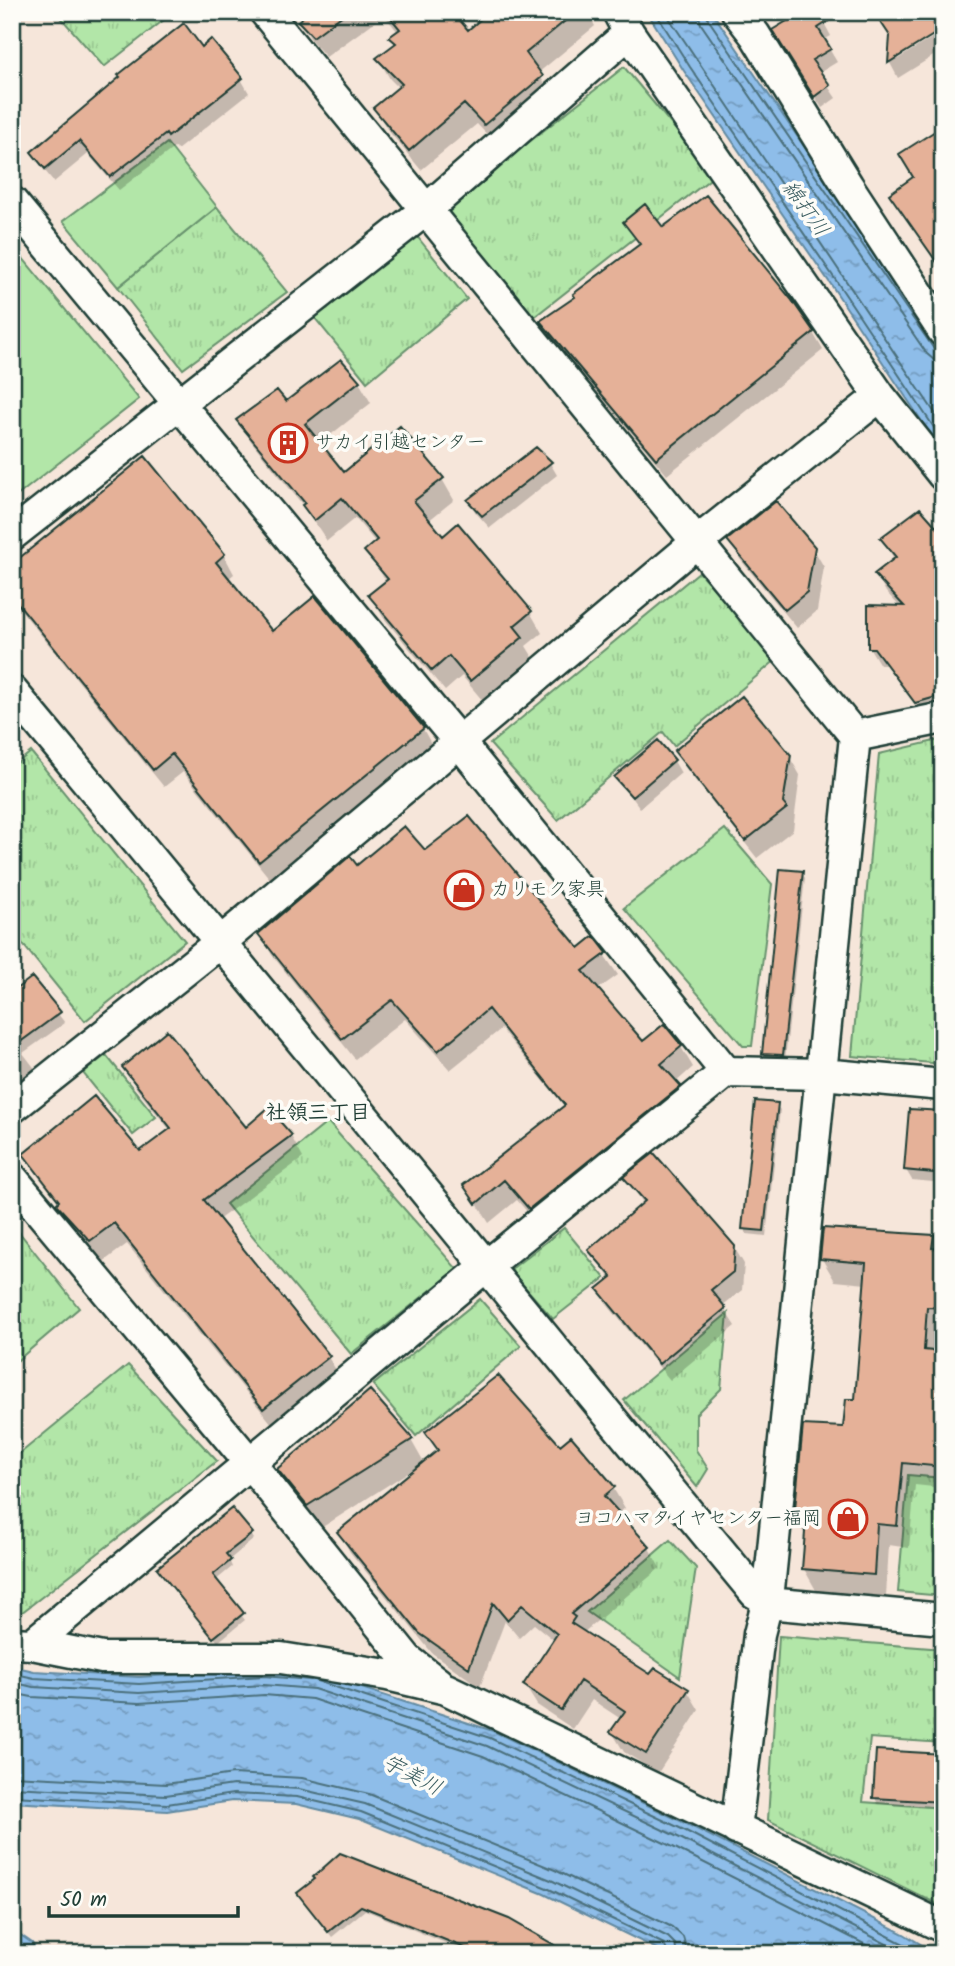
<svg xmlns="http://www.w3.org/2000/svg" width="955" height="1966" font-family="Kalam,'Klee One',sans-serif">
  <style>
    .grass { fill: url(#grass-tufts); stroke: #68926e; stroke-width: 2 }
    .park { fill: #b2e6a8; stroke: #68926e; stroke-width: 2 }
    .water { fill: url(#water-ripples); stroke: #628aa1; stroke-width: 2 }
    .shadow { fill: #0003 }
    .lines { fill: none; stroke-linecap: round; stroke-linejoin: round }
    .shore { stroke: #4b707c; stroke-width: 2 }
    .building { fill: #e5b198; stroke: #1f3d34; stroke-width: 2 }
    .minor-casing { stroke: #1f3d34; stroke-width: 35 }
    .minor { stroke: #fdfcf7; stroke-width: 30 }
    .labels { text-anchor: middle; dominant-baseline: central; stroke-width: 7; stroke-linejoin: round; paint-order: stroke }
    .poi-label { font-size: 19px; fill: #1f3d34; stroke: #fdfcf7; text-anchor: start }
    .water-label { font-size: 21px; font-style: italic; fill: #3b5d61; stroke: #fdfcf7 }
    .neighbourhood-label { font-size: 21px; font-weight: bold; fill: #1f3d34; stroke: #fdfcf7 }
  </style>
  <defs>
    <pattern id="grass-tufts" width="24" height="20" patternUnits="userSpaceOnUse" patternTransform="scale(1.75)"><rect width="24" height="20" fill="#b2e6a8"/><path d="M3 7l-1-3M5 7V3M7 7l1-3M15 17l-1-3M17 17v-4M19 17l1-3" fill="none" stroke="#99c691"/></pattern>
    <pattern id="water-ripples" width="26" height="14" patternUnits="userSpaceOnUse" patternTransform="scale(1.75)"><rect width="26" height="14" fill="#8ebde9"/><path d="M2 4q2-2 4 0t4 0M15 11q2-2 4 0t4 0" fill="none" stroke="#739bbe"/></pattern>
  </defs>
  <rect width="100%" height="100%" fill="#f6e6da"/>
  <filter id="ink" filterUnits="userSpaceOnUse"><feTurbulence type="fractalNoise" baseFrequency=".0143" numOctaves="2"/><feDisplacementMap in="SourceGraphic" scale="14" xChannelSelector="R" yChannelSelector="G"/><feConvolveMatrix kernelMatrix="1 2 1 2 8 2 1 2 1" color-interpolation-filters="sRGB"/></filter>
  <g filter="url(#ink)">
    <path class="grass" d="M56 12H174L104 67Z
      M624 67 714 176 534 317 443 210Z
      M217 207 287 292 183 369 118 287Z
      M416 235 467 299 367 382 314 317Z
      M699 572 777 659 674 746 663 732 558 820 490 744Z
      M943 739V1064L852 1056 879 754Z
      M31 752 185 941 85 1021 12 931V767Z
      M106 1055 156 1117 133 1135 83 1073Z
      M328 1122 457 1269 351 1354 226 1204Z
      M12 1223 79 1308 12 1365Z
      M564 1228 605 1278 553 1319 510 1270Z
      M480 1299 521 1346 416 1436 373 1385Z
      M728 1313 721 1389 696 1414V1450L708 1469 697 1487 624 1400Z
      M128 1365 217 1461 12 1620V1460Z
      M908 1475 943 1478V1596L898 1592Z
      M670 1540 696 1568 680 1677 587 1612Z
      M779 1636 943 1649V1743L870 1738 863 1802 943 1808V1907L768 1820Z"/>
    <path class="park" d="M167 143 217 207 118 287 63 221Z
      M12 245 139 399 12 500Z
      M725 829 772 884 752 1046H743L624 908Z"/>
    <path class="water" d="M647 12H712L943 349V453L832 286 684 71Z
      M12 1666 34 1671 139 1677 264 1669 316 1673 493 1731 687 1824 904 1934 937 1954H667L544 1894 359 1819 296 1804 232 1801 167 1811 12 1802Z
      M12 1929 32 1943 38 1954H12Z"/>
    <path class="shadow" d="M311 12H450L468 32 492 12H587L595 26 538 73 554 98 496 144 477 124 421 170 387 129 375 108 399 88 390 79 378 58 396 45 391 38 398 32 384 15 326 57 312 41 300 21Z
      M818 12 831 36 824 40 837 62 819 73 836 98 822 108 775 30Z
      M943 31V50L898 78 890 63 891 37 898 59Z
      M202 49 241 79 249 93 177 150 175 147 119 190 88 154 54 182 41 166 33 152Z
      M943 128V272L892 194 915 178Z
      M625 222 663 229 813 333 823 350 667 475 552 338 542 321 577 297 640 246Z
      M359 382 371 403 319 444 344 474 442 479 454 500 428 521 443 538 530 612 542 633 526 646 534 659 483 701 462 676 445 691 383 617 371 596 387 582 366 551 376 543 355 518 327 541 306 509 251 441 239 420Z
      M145 458 224 555 234 574 228 579 272 633 423 729 433 747 270 879 183 772 164 787 12 599V566Z
      M550 463 557 475 490 528 476 513 469 501Z
      M943 536V716L927 720 886 665H880L869 647 901 608 886 592 876 574 895 560 882 539Z
      M730 541 813 548 824 567 817 611 797 628 740 559Z
      M658 743 674 761 681 773 640 808 617 777Z
      M676 751 789 756 800 775 793 830 757 858 687 770Z
      M425 852 579 950 593 939 618 975 597 990 643 1043 681 1047 693 1067 675 1083 691 1108 542 1229 517 1200 489 1223 466 1186 565 1107 501 1029 450 1070 405 1019 355 1059 272 955 260 934 357 867Z
      M802 873 805 878 785 1060 767 1059 764 1054Z
      M32 980 65 1023 23 1053 36 1070 12 1087V994Z
      M124 1067 246 1129 268 1111 291 1136 303 1158 218 1220 328 1357 341 1378 276 1429 127 1244 103 1262 71 1226 59 1203 38 1176 25 1155 139 1154 170 1130 137 1089Z
      M776 1105 780 1110 766 1236 747 1234 744 1229Z
      M943 1113V1183L912 1180 906 1170Z
      M626 1178 734 1247 744 1264 742 1290 722 1306 735 1326 670 1380 609 1307 599 1290 611 1280 591 1250 644 1204Z
      M932 1236 943 1251V1329H939L937 1353 943 1354V1488L915 1485 909 1548 889 1545 886 1597 817 1592 804 1569 807 1538 795 1519 844 1429 856 1401 866 1284 835 1281 822 1259Z
      M427 1433 560 1447 613 1488 625 1508 618 1514 649 1548 660 1568 583 1633 650 1677 687 1690 699 1710 658 1773 624 1752 612 1732 621 1719 592 1700 573 1729 537 1705 525 1686 555 1641 534 1624 519 1638 505 1621 480 1687 432 1653 350 1552 339 1532 415 1471 413 1469 321 1528 292 1491 279 1469 411 1440 424 1463 438 1452Z
      M251 1534 254 1539 229 1560 232 1567 215 1581 245 1620 218 1642 162 1574Z
      M943 1756V1807L878 1804 875 1798Z
      M317 1880 560 1954H472L365 1910 332 1937 302 1899Z"/>
    <g class="lines">
      <path class="shore" d="M655 12 690 67 837 282 943 441
        M665 12 943 425
        M698 12 701 24 927 354 934 360 943 361
        M707 12 708 19 934 349 943 352
        M12 1673 34 1678 139 1684 264 1676 311 1680
        M317 1681 490 1738 684 1830 923 1954
        M12 1682 33 1687 139 1693 264 1685 314 1689 487 1746 680 1838 906 1954
        M12 1693 32 1697 139 1703 264 1695 312 1699 483 1756 675 1848 884 1954
        M12 1776 166 1784 233 1774 302 1778 369 1794 555 1870 672 1927 683 1937 688 1954
        M12 1787 166 1795 233 1785 299 1789 365 1804 551 1880 668 1937 675 1944 677 1954
        M12 1796 167 1804 233 1794 297 1797 361 1812 547 1888 664 1944 668 1954"/>
    </g>
    <path class="building" d="M309 12H347L313 37 298 21Z
      M386 12H453L468 30 489 12H576L526 53 543 76 484 125 464 104 409 151 373 108 402 84 376 58 396 43 389 37 400 29Z
      M802 12H843L818 28 831 49 812 60 830 85 814 97 772 30Z
      M874 12H943V29L888 63 890 36Z
      M184 23 202 47 211 39 243 78 168 137 166 134 110 177 79 141 45 169 31 152 120 77 118 75Z
      M943 126V271L889 194 913 177 899 154Z
      M706 195 791 299 814 332 656 459 540 321 575 297 573 294 640 244 623 222 645 204 663 227Z
      M341 359 360 381 305 424 344 472 400 426 444 478 414 501 443 536 458 523 532 611 514 626 523 637 470 681 449 656 432 671 368 595 388 579 364 551 377 540 342 498 314 521 302 505 305 503 236 420 277 390 286 401Z
      M536 447 552 462 482 516 467 500Z
      M145 456 225 554 216 562 272 631 315 596 424 728 259 862 172 754 153 770 12 596V564Z
      M776 501 815 547 807 592 785 610 727 540Z
      M920 508 943 534V695L915 703 874 648H868V605L904 606 874 574 896 557 880 538Z
      M742 696 791 755 783 803 787 808 745 841 674 751Z
      M658 740 675 760 632 797 614 777Z
      M469 816 579 948 594 936 607 953 583 971 643 1041 664 1024 682 1046 661 1064 681 1086 529 1209 504 1180 476 1204 463 1185 565 1105 488 1009 438 1051 392 1000 342 1039 258 934 350 856 357 865 404 826 425 850Z
      M780 869 803 871 783 1055 762 1054Z
      M32 977 61 1012 12 1048V992Z
      M167 1030 246 1127 268 1108 292 1135 204 1200 330 1356 263 1409 114 1223 90 1241 56 1204 59 1201 23 1154 94 1096 140 1151 171 1128 122 1067Z
      M755 1101 778 1103 764 1231 742 1229Z
      M909 1109 943 1111V1174L904 1170Z
      M654 1153 735 1246 733 1272 711 1290 726 1308 659 1364 597 1289 612 1277 588 1250 645 1201 623 1177Z
      M823 1228 934 1235 932 1248 943 1249V1308L927 1307 924 1350 943 1352V1467L903 1463 897 1526 877 1524 874 1575 802 1569 806 1520 794 1519 803 1425 843 1427 846 1399H855L866 1263 820 1259Z
      M498 1375 560 1445 571 1436 615 1487 604 1496 650 1547 571 1614 575 1617 571 1623 650 1674 655 1668 689 1689 646 1754 610 1732 625 1711 580 1681 561 1710 523 1685 557 1634 522 1605 507 1620 493 1603 469 1668 419 1633 337 1532 438 1450 425 1432Z
      M370 1390 413 1439 307 1506 277 1469Z
      M232 1508 253 1533 226 1554 231 1560 213 1575 244 1613 213 1638 157 1568Z
      M876 1750 943 1754V1802L873 1798Z
      M340 1853 509 1919 570 1954H480L361 1906 328 1932 297 1893 315 1879 313 1877Z"/>
    <g class="lines">
      <defs>
        <path id="minor" d="M265 12 855 736 768 1599 759 1634 736 1829
          M618 12 629 33 880 396 943 475
          M737 12 755 35 848 186 943 331
          M12 202 459 742 726 1072 822 1074 943 1085
          M12 535 427 209 629 33
          M12 691C262 990 507 1293 755 1593L778 1604 943 1619
          M855 736 943 718
          M12 1108 222 941 697 542 880 396
          M12 1178 249 1462 407 1659 438 1683
          M12 1643 32 1644 102 1658H281L387 1675 446 1689 943 1927
          M32 1644 485 1267 726 1072"/>
      </defs>
      <use href="#minor" class="minor-casing"/>
      <use href="#minor" class="minor"/>
    </g>
  </g>
  <defs>
    <symbol id="building-ring" viewBox="-11 -11 22 22"><circle r="9.5" fill="#fdfcf7" stroke="#c8321e" stroke-width="1.5"/><path d="M-4-6H4V6H1V3H-1V6H-4ZM-2.5-4.3h1.7v1.8h-1.7ZM.8-4.3h1.7v1.8H.8ZM-2.5-1h1.7V.8h-1.7ZM.8-1h1.7V.8H.8Z" fill="#c8321e"/></symbol>
    <symbol id="shop-ring" viewBox="-11 -11 22 22"><circle r="9.5" fill="#fdfcf7" stroke="#c8321e" stroke-width="1.5"/><path d="M-5-2.5h2.3a2.7 3.5 0 0 1 5.4 0H5L5.5 6h-11ZM-1.5-2.5h3a1.5 2.3 0 0 0-3 0Z" fill="#c8321e"/></symbol>
  </defs>
  <g fill-rule="evenodd">
    <use href="#building-ring" x="266" y="421" width="44" height="44"/>
    <use href="#shop-ring" x="442" y="868" width="44" height="44"/>
    <use href="#shop-ring" x="826" y="1497" width="44" height="44"/>
  </g>
  <g class="labels">
    <g class="poi-label">
      <text x="315" y="443">サカイ引越センター</text>
      <text x="491" y="890">カリモク家具</text>
      <text x="821" y="1519" text-anchor="end">ヨコハマタイヤセンター福岡</text>
    </g>
    <g class="water-label">
      <text transform="translate(805 209) rotate(54)">綿打川</text>
      <text transform="translate(412 1776) rotate(28)">宇美川</text>
    </g>
    <g class="neighbourhood-label">
      <text x="318" y="1113">社領三丁目</text>
    </g>
  </g>
  <rect width="955" height="1966" fill="none" stroke="#fdfcf7" stroke-width="42"/>
  <rect x="21" y="21" width="913" height="1924" fill="none" stroke="#1f3d34" stroke-width="2.5" filter="url(#ink)"/>
  <path d="M49 1906v10h189v-10" fill="none" stroke="#1f3d34" stroke-width="3.5"/>
  <text x="60" y="1906" font-size="21" fill="#1f3d34" stroke="#fdfcf7" stroke-width="5" paint-order="stroke">50 m</text>
</svg>
